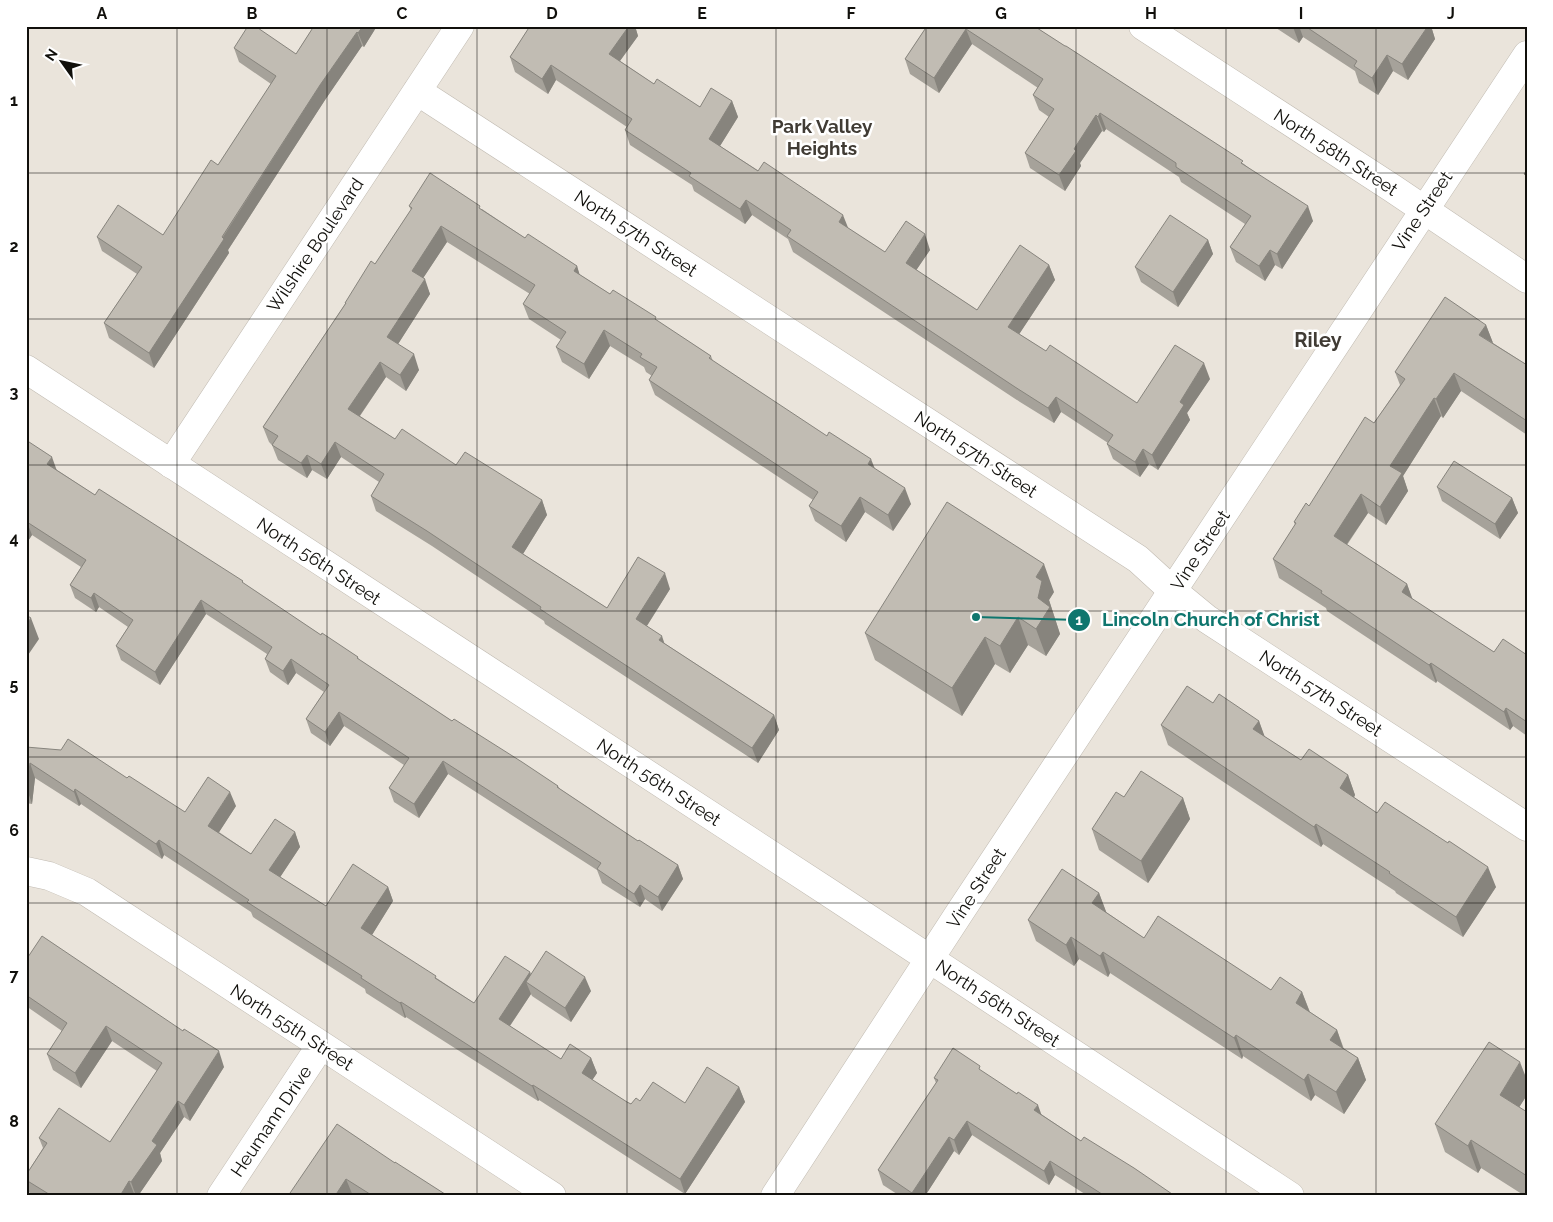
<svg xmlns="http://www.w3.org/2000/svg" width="1553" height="1222" font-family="Raleway,sans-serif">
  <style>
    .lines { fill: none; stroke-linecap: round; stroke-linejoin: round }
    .minor-casing { stroke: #c1bbb2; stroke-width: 29 }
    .secondary-casing { stroke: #c1bbb2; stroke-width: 29 }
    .minor { stroke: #fff; stroke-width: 28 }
    .secondary { stroke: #fff; stroke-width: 28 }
    .wall { fill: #a6a29a }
    .shaded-wall { fill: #87847d }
    .building { fill: #c1bcb3; stroke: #87847d }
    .grid { fill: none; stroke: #11100c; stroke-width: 1; stroke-opacity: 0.55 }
    .labels { text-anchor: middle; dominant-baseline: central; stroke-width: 5; stroke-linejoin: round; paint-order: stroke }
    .street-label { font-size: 18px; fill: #11100c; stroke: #fff }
    .neighbourhood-label { font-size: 19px; font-weight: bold; fill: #403b34; stroke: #fff }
    .quarter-label { font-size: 20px; font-weight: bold; fill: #403b34; stroke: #fff }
    .leader { fill: none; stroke: #0f766e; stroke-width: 2 }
    .callout-dot { fill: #0f766e; stroke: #fff; stroke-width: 2 }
    .mark-label { font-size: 15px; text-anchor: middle; font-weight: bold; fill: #fff }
    .callout-label { font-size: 19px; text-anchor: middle; font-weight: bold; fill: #0f766e; stroke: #fff; stroke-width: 5; stroke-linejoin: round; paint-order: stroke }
    .neatline { fill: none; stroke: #11100c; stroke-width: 2 }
    .grid-label { font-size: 16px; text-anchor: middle; font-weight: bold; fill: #11100c }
  </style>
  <rect width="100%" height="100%" fill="#eae4db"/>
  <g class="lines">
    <defs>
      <path id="minor" d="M1143 26 1392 188 1527 279
        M417 91 1138 559 1173 591 1207 619 1527 827
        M171 464 460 26
        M26 871 49 876 87 892 552 1196
        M221 1196 321 1045"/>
      <path id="secondary" d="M26 369 828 892 1290 1196
        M775 1196 960 912 1527 55"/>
    </defs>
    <use href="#minor" class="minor-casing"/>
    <use href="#secondary" class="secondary-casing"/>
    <use href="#minor" class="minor"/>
    <use href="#secondary" class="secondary"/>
  </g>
  <path class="wall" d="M314 26H377L364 47 362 46 325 100 228 250 229 253 154 368 109 338 104 323 137 274 102 251 97 237 163 235 218 165 271 84 239 62 234 48 296 54Z
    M530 26H635L638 36 620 61 654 84 700 107 732 101 738 117 720 146 885 252 930 250 916 270 977 310 1049 265 1055 280 1019 334 1046 351 1137 403 1210 379 1187 413 1190 420 1158 470 1149 464 1140 477 1113 459 1107 444 1108 443 1061 412 1054 423 1020 402 793 252 788 239 752 215 745 224 694 191 692 185 630 145 625 130 627 127 556 80 548 94 515 72 510 57Z
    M927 26H1034L1244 164 1313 221 1282 269 1275 265 1265 281 1236 262 1230 247 1245 224 1181 182 1179 177 1106 129 1104 132 1102 131 1080 163 1081 166 1065 191 1030 168 1025 153 1049 117 1039 110 1033 95 1038 88 972 44 939 93 910 74 905 59Z
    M1273 26H1431L1435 39 1408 80 1393 71 1378 95 1359 83 1355 71 1303 37 1299 43Z
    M409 206 482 209 525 238 577 266 579 274 610 294 657 321 711 356 713 361 875 469 911 504 893 531 865 512 846 542 815 521 809 506 813 500 655 395 649 380 652 376 646 372 644 367 610 346 589 379 562 362 556 347 561 340 529 319 523 304 530 294 447 242 423 278 430 294 398 344 419 370 406 391 386 377 360 416 395 439 456 465 542 500 547 515 523 554 607 608 670 589 647 626 664 643 774 715 779 730 758 763 545 624 544 621 432 546 376 511 371 496 379 482 341 457 327 479 312 470 307 478 278 460 272 445 269 442 263 427 345 304V303L375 264 411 210Z
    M1208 240 1213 254 1178 307 1141 282 1135 267Z
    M1486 325 1493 343 1527 365V435L1461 391 1443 418 1441 416 1403 476 1408 491 1386 525 1368 513 1347 545 1407 584 1412 599 1494 652 1527 655V736L1513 726 1510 730 1437 681 1436 683 1327 611 1326 608 1279 578 1273 559 1295 525 1294 522 1309 506 1374 423 1400 385 1395 372Z
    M26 440 57 470 95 495 244 584 321 635 358 657 359 660 452 721 558 786 560 789 638 841 678 865 683 879 662 911 645 899 640 907 602 883 597 870 448 774 419 818 394 802 389 788 404 765 344 726 330 746 311 733 306 719 324 692 296 673 288 685 270 672 265 659 267 654 206 614 160 685 121 660 116 646 128 627 99 607 96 612 75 598 70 585 81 567 32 535 26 544Z
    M1437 487 1512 498 1518 513 1500 539 1442 501Z
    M1054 592 1049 600 1060 634 1046 656 1028 645 1010 673 995 664 962 716 875 660 865 633Z
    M1213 703 1259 721 1264 736 1301 760 1348 775 1355 795 1354 798 1377 813 1496 887 1463 937 1396 893 1395 891 1323 844 1321 847 1168 745 1161 725Z
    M26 747 127 778 185 812 236 806 219 832 251 854 295 832 300 847 280 877 326 906 388 887 393 901 372 935 474 1003 530 972 531 975 591 991 571 1022 532 996 531 994 510 1026 561 1059 591 1058 597 1073 592 1080 627 1102 631 1104 640 1101 685 1103 739 1087 745 1102 685 1194 539 1100 538 1101 406 1017 405 1018 366 993 365 989 253 917 251 912 164 855 162 859 81 804 79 806 35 778 32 804 26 803Z
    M1124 797 1183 798 1190 819 1148 883 1099 850 1092 829Z
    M1099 893 1106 912 1144 938 1271 990 1302 992 1310 1012 1337 1030 1344 1049 1358 1058 1366 1080 1344 1114 1315 1095 1311 1101 1243 1056 1242 1059 1110 973 1108 977 1079 959 1074 966 1036 941 1028 920Z
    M26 956 224 1067 190 1121 184 1117 160 1153 162 1161 138 1196H33L30 1194 26 1185V1175L43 1148 39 1138 110 1142 157 1071 112 1041 81 1088 53 1070 47 1054 62 1031 26 1006Z
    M982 1072 1041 1114 1081 1141 1175 1196H1088L1055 1175 1049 1185 972 1135 959 1155 954 1151 925 1196H900L883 1185 878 1170 936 1083 934 1078Z
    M1527 1080V1095L1519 1107 1527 1112V1196H1525L1481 1168 1478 1173 1445 1152 1435 1124Z
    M395 1163 448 1196H288Z"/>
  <path class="shaded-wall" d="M363 26H377L364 47 358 33Z
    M629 26H635L638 36 614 69 609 54Z
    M1294 26H1299L1303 37 1299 43 1293 27Z
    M1428 26H1431L1435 39 1408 80 1402 64Z
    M966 29 972 44 939 93 934 78Z
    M357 32 362 46 325 100 228 250 229 253 154 368 149 353 320 85Z
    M1387 55 1393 71 1378 95 1372 78Z
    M551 65 556 80 548 94 542 79Z
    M732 101 738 117 715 154 709 139Z
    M1100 113 1106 129 1104 132 1098 117Z
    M1096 115 1102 131 1080 163 1081 166 1065 191 1059 175 1074 149Z
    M746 200 752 215 745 224 740 209Z
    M1308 206 1313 221 1282 269 1277 254Z
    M843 215 849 230 839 222Z
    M441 226 447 242 418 286 412 271Z
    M925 234 930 250 911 278 906 263Z
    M1208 240 1213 254 1178 307 1173 292Z
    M1270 250 1275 265 1265 281 1259 266Z
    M1049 265 1055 280 1014 342 1008 327Z
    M577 266 582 282 574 271Z
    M425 279 430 294 393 352 387 337Z
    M1486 325 1493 343 1479 335Z
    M604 330 610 346 589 379 584 364Z
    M414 354 419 370 406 391 400 375Z
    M380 362 386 377 354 424 348 409Z
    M1204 363 1210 379 1187 413 1190 420 1158 470 1152 455 1180 402Z
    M1454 373 1461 391 1443 418 1436 399Z
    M1056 397 1061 412 1054 423 1048 408Z
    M1434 398 1441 416 1403 476 1408 491 1386 525 1380 507 1390 466Z
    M335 442 341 457 327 479 321 464Z
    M1143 449 1149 464 1140 477 1135 462Z
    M307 455 312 470 307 478 301 463Z
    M52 457 57 471 47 464Z
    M871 459 877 474 868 464Z
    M905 488 911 504 893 531 888 515Z
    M1361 494 1368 513 1340 554 1334 536Z
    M860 497 865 512 846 542 841 526Z
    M1512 498 1518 513 1500 539 1495 524Z
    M542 500 547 515 518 562 512 547Z
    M27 522 32 535 26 544V523Z
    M1044 564 1054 592 1049 600 1060 634 1046 656 1036 629 1038 598 1036 577Z
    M665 573 670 589 641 635 636 619Z
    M1407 584 1414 603 1402 592Z
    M94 593 99 607 96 612 91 598Z
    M201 600 206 614 160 685 155 672Z
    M1018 617 1028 645 1010 673 1000 646Z
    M31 618 39 639 26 658V625Z
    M662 636 667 651 659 640Z
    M985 637 995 664 962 716 952 688Z
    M291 659 296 673 288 685 283 671Z
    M1431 663 1437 681 1436 683 1429 665Z
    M1506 708 1513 726 1510 730 1504 712Z
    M339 712 344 726 330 746 325 732Z
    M774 715 779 730 758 763 752 748Z
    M1259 721 1266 740 1253 729Z
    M443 761 448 774 419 818 414 804Z
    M30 763 35 778 32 804 27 789Z
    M1348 775 1355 795 1347 808 1340 788Z
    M75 789 81 804 79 806 74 792Z
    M230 792 236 806 214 840 208 826Z
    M1183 798 1190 819 1148 883 1141 861Z
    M1316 824 1323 844 1321 847 1314 827Z
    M295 832 300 847 275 885 269 870Z
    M159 840 164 855 162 859 156 844Z
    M678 865 683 879 662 911 658 897Z
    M1488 867 1496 887 1463 937 1456 917Z
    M640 885 645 899 640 907 634 894Z
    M388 887 393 901 367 943 361 928Z
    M1099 893 1107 914 1092 903Z
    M1071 937 1079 959 1074 966 1066 945Z
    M1103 952 1110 973 1108 977 1100 956Z
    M530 972 535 987 526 982 531 994 505 1033 499 1019Z
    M585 977 591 991 571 1022 565 1008Z
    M1302 992 1310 1013 1296 1003Z
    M401 1002 406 1017 405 1018 400 1003Z
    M106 1026 112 1041 81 1088 75 1073Z
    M1337 1030 1344 1051 1330 1040Z
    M1236 1035 1243 1056 1242 1059 1234 1038Z
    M219 1051 224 1067 190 1121 184 1105Z
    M591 1058 597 1073 587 1088 582 1073Z
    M1358 1058 1366 1080 1344 1114 1336 1092Z
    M1520 1062 1527 1080V1095L1510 1122 1500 1095Z
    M1308 1074 1315 1095 1311 1101 1304 1080Z
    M533 1085 539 1100 538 1101 532 1086Z
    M739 1087 745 1102 685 1194 680 1179Z
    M178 1101 184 1117 160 1153 162 1161 138 1196H136L131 1182 152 1141Z
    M1038 1105 1043 1119 1034 1110Z
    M967 1121 972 1135 959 1155 954 1140Z
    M949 1137 954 1151 925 1196H913L912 1193Z
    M1471 1140 1481 1168 1478 1173 1468 1146Z
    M1050 1161 1055 1175 1049 1185 1044 1171Z
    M346 1179 353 1196H335Z
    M129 1181 135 1196H120Z"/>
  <path class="building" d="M248 26H255L296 54 314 26H363L358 33 357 32 320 85 222 237 224 239 149 353 104 323 142 267 97 237 118 205 163 235 211 160 218 165 276 76 234 48Z
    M530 26H629L609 54 654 84 657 79 700 107 711 88 732 101 709 139 758 171 764 162 843 215 839 222 885 252 906 221 925 234 906 263 977 310 1020 245 1049 265 1008 327 1046 351 1050 345 1137 403 1175 345 1204 363 1180 402 1184 405 1152 455 1143 449 1135 462 1107 444 1113 435 1056 397 1048 408 1015 387 787 236 791 230 746 200 740 209 689 176 691 173 625 130 632 119 551 65 542 79 510 57Z
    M927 26H1034L1065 46H1066L1243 161 1241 163 1308 206 1277 254 1270 250 1259 266 1230 247 1251 216 1176 167V163L1100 113 1098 117 1096 115 1074 149 1076 151 1059 175 1025 153 1054 109 1033 95 1043 79 966 29 934 78 905 59Z
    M1305 26H1428L1402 64 1387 55 1372 78 1354 66 1357 61Z
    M1527 170V176L1524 174Z
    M430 173 480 206 479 208 525 238 528 234 577 266 574 271 610 294 613 290 656 317 655 319 711 356 709 358 827 436 829 432 871 459 868 464 905 488 888 515 860 497 841 526 809 506 818 492 649 380 657 367 640 357 642 354 604 330 584 364 556 347 566 332 523 304 535 285 441 226 412 271 425 279 387 337 414 354 400 375 380 362 348 409 395 439 402 429 456 465 465 452 542 500 512 547 607 608 638 557 665 573 636 619 662 636 659 640 774 715 752 748 540 609 541 607 427 531 371 496 384 474 335 442 321 464 307 455 301 463 272 445 278 436 263 427 346 303H345L371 261 375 264 412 208 409 206Z
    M1170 215 1208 240 1173 292 1135 267Z
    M1445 297 1486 325 1479 335 1527 365V421L1454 373 1436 399 1434 398 1390 466 1402 473 1380 507 1361 494 1334 536 1407 584 1402 592 1494 652 1503 639 1527 655V722L1506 708 1504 712 1431 663 1429 665 1321 593 1322 591 1273 559 1296 523 1294 522 1306 503 1309 506 1365 417 1374 423 1405 379 1395 372Z
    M26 440 52 457 47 464 95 495 99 489 243 581 242 582 321 635 322 633 358 657 357 658 452 721 454 719 522 762 558 786 557 787 638 841 639 840 678 865 658 897 640 885 634 894 597 869 601 863 443 761 414 804 389 788 409 758 339 712 325 732 306 719 329 685 291 659 283 671 265 659 272 647 201 600 155 672 116 646 133 620 94 593 91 598 70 585 86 560 27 522 26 523Z
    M1454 461 1512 498 1495 524 1437 487Z
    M947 502 1044 564 1036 577 1042 581 1038 598 1050 607 1036 629 1018 617 1000 646 985 637 952 688 865 633Z
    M26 615 31 618 26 625Z
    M1187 686 1213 703 1219 694 1259 721 1253 729 1301 760 1309 749 1348 775 1340 788 1377 813 1385 802 1448 843 1449 841 1488 867 1456 917 1389 873 1390 872 1316 824 1314 827 1161 725Z
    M68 739 127 778 129 776 185 812 208 777 230 792 208 826 251 854 275 819 295 832 269 870 326 906 353 864 388 887 361 928 436 976 435 978 474 1003 505 956 530 972 499 1019 561 1059 570 1044 591 1058 582 1073 627 1102 631 1104 636 1098 640 1101 653 1082 685 1103 707 1067 739 1087 680 1179 533 1085 532 1086 401 1002 400 1003 361 978 362 976 247 902 249 900 159 840 156 844 75 789 74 792 30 763 27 789H26V747L61 750Z
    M1141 771 1183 798 1141 861 1092 829 1116 792 1124 797Z
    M1062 869 1099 893 1092 903 1144 938 1158 916 1271 990 1280 977 1302 992 1296 1003 1337 1030 1330 1040 1358 1058 1336 1092 1308 1074 1304 1080 1236 1035 1234 1038 1103 952 1100 956 1071 937 1066 945 1028 920Z
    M42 936 183 1031 184 1029 219 1051 184 1105 178 1101 152 1141 157 1145 131 1182 129 1181 120 1196H52L26 1180V1175L47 1143 39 1138 59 1108 110 1142 162 1063 106 1026 75 1073 47 1054 67 1023 26 995V956L28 957Z
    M546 951 585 977 565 1008 526 982Z
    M1489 1042 1520 1062 1500 1095 1527 1112V1176L1471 1140 1468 1146 1435 1124Z
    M953 1048 980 1066 979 1069 1017 1094 1018 1092 1038 1105 1034 1110 1081 1141 1084 1137 1134 1168 1175 1196H1105L1050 1161 1044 1171 967 1121 954 1140 949 1137 912 1193 878 1170 938 1080 934 1078Z
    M337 1124 395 1163V1162L448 1196H373L346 1179 335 1196H288Z"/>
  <path class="grid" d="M177 26V1196M327 26V1196M477 26V1196M627 26V1196M776 26V1196M926 26V1196M1076 26V1196M1226 26V1196M1376 26V1196M26 173H1527M26 319H1527M26 465H1527M26 611H1527M26 757H1527M26 903H1527M26 1049H1527"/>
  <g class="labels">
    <g class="street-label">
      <text transform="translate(1336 152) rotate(33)">North 58th Street</text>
      <text transform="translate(1422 211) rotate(-56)">Vine Street</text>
      <text transform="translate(636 233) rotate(33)">North 57th Street</text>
      <text transform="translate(315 245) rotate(-56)">Wilshire Boulevard</text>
      <text transform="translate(976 454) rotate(33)">North 57th Street</text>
      <text transform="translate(1200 550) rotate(-57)">Vine Street</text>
      <text transform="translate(319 561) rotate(33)">North 56th Street</text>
      <text transform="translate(1321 693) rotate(33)">North 57th Street</text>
      <text transform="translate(659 782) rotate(33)">North 56th Street</text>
      <text transform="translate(976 888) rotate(-57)">Vine Street</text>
      <text transform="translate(998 1003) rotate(33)">North 56th Street</text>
      <text transform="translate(292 1027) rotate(33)">North 55th Street</text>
      <text transform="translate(271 1121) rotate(-56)">Heumann Drive</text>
    </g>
    <g class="neighbourhood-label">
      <text x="822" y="126">Park Valley<tspan x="822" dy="22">Heights</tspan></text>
    </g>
    <g class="quarter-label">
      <text x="1318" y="340">Riley</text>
    </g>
  </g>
  <path class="leader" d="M976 617L1079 620"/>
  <g class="callout-dot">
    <circle cx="976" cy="617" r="5"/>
    <circle cx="1079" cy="620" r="12"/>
  </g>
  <g class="mark-label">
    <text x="1079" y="625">1</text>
  </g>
  <g class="callout-label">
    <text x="1211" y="626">Lincoln Church of Christ</text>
  </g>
  <rect width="1553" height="1222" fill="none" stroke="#ffffff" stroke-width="55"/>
  <g transform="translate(62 62) rotate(303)" stroke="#ffffff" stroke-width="4" paint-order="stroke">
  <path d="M0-4L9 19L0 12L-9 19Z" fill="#11100c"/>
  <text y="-8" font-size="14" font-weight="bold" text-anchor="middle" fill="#11100c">N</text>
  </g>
  <rect x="28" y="28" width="1498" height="1166" class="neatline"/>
  <g class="grid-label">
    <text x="102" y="19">A</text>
    <text x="252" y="19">B</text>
    <text x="402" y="19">C</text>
    <text x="552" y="19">D</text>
    <text x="702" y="19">E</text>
    <text x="851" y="19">F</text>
    <text x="1001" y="19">G</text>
    <text x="1151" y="19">H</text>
    <text x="1301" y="19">I</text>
    <text x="1451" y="19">J</text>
    <text x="14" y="106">1</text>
    <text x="14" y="252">2</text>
    <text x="14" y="398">3</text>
    <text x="14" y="544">4</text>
    <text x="14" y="690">5</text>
    <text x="14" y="836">6</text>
    <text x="14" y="981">7</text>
    <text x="14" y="1127">8</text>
  </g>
</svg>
